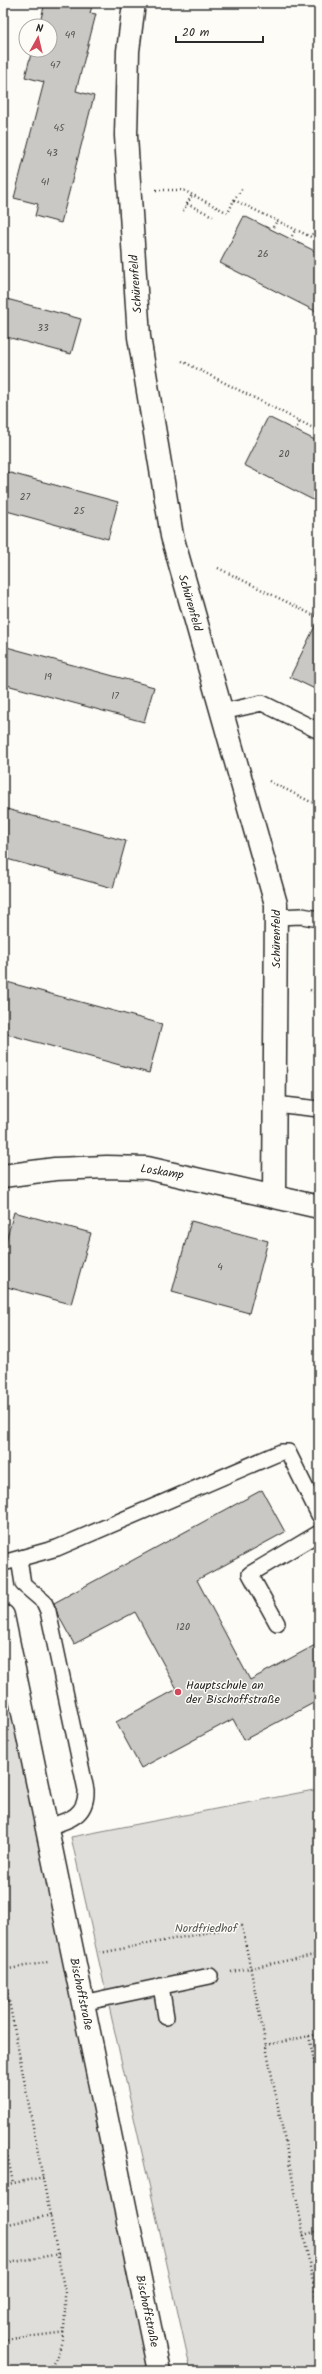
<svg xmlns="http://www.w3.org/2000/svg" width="322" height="2374" font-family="Kalam,sans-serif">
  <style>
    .green { fill: #dfdeda; stroke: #858482 }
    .building { fill: #c9c8c4; stroke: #2b2b2b }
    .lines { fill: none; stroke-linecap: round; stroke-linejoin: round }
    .service-casing { stroke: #2b2b2b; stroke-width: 18 }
    .minor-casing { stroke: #2b2b2b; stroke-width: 25 }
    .path { stroke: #2b2b2b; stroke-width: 2.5; stroke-dasharray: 1 3; stroke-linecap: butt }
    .service { stroke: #fdfcf7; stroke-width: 15 }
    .minor { stroke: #fdfcf7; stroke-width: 22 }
    .poi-dot { fill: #d1495b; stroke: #fdfcf7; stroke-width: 1.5 }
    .labels { text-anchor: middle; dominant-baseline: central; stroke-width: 3; stroke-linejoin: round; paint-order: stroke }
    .number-label { font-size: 10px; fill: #525251 }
    .street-label { font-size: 12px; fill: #2b2b2b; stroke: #fdfcf7 }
    .poi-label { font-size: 12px; fill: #2b2b2b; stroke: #fdfcf7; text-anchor: start }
    .park-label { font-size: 12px; fill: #585857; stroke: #fdfcf7 }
  </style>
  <rect width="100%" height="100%" fill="#fdfcf7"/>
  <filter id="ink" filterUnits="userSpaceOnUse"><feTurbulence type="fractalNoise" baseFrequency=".025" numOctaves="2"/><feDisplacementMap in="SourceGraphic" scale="8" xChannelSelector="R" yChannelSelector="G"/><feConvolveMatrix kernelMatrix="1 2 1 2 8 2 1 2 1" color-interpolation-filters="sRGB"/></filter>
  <g filter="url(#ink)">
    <path class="green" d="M3 1646 158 2371H3Z
      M319 1789V2371H191L71 1837Z"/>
    <path class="building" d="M45 3H93L90 13 96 14 76 91 94 96 61 223 35 216 38 204 14 198 44 82 25 77 32 50H50V26H39Z
      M244 216 319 253V313L220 263Z
      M3 298 81 319 71 354 3 336Z
      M268 417 319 442V503L244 465Z
      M3 471 118 502 108 539 3 510Z
      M319 618V691L290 677Z
      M3 646 154 687 144 722 3 684Z
      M3 808 126 841 113 888 3 858Z
      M3 981 162 1024 149 1073 3 1033Z
      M14 1212 91 1233 71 1304 3 1286V1252Z
      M191 1221 268 1241 249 1313 172 1292Z
      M262 1490 285 1532 197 1580 250 1680 319 1643V1700L244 1740 233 1719 141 1768 116 1722 177 1689 135 1612 74 1644 58 1615 54 1603Z"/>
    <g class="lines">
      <defs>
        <path id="service" d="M222 712 262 703 319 731
          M276 917 302 916 319 919
          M275 1104 319 1109
          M19 1559 23 1584 44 1602 48 1611 86 1790C87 1816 68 1821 47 1827
          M3 1563 57 1548 281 1452H288L319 1515
          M277 1623 250 1574 319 1533
          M161 1986 166 2017
          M82 2003 210 1976"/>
        <path id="minor" d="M134 3 128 51 126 136 139 337 172 536 276 904 274 1196
          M3 1176 55 1169 107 1167 147 1168 319 1207
          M3 1616 159 2371"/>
      </defs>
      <use href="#service" class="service-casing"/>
      <use href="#minor" class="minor-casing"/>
      <path class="path" d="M156 190H183L228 213 234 200 311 237 319 221
        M234 200 243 187
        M187 204 215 217
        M183 211 192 195
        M273 227 277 221
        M292 236 295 230
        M182 361 319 431
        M297 427 300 421
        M318 439 319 437
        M218 568 319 618
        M269 781 319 806
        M310 990 319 994
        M100 1953 242 1926 319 2312
        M3 1970 48 1962
        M3 1970 65 2293C65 2321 66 2347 48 2371
        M231 1972 319 1954
        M3 2003 9 2001
        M309 2036 319 2085
        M266 2045 319 2034
        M3 2133 13 2183
        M3 2185 44 2177
        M3 2225 52 2215
        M303 2235 319 2231
        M3 2264 59 2254
        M3 2340 66 2332"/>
      <use href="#service" class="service"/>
      <use href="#minor" class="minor"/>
    </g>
  </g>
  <circle class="poi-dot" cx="178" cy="1692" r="4"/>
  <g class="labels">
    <g class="number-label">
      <text x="70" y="35">49</text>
      <text x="55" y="65">47</text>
      <text x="59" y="128">45</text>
      <text x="52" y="153">43</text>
      <text x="45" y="182">41</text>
      <text x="263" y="254">26</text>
      <text x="43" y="328">33</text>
      <text x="284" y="454">20</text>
      <text x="25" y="497">27</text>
      <text x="79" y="511">25</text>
      <text x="48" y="677">19</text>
      <text x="115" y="696">17</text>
      <text x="220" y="1267">4</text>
      <text x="183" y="1627">120</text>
    </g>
    <g class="street-label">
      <text transform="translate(136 284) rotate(-94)">Schürenfeld</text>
      <text transform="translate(190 603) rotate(74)">Schürenfeld</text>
      <text transform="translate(276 939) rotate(-90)">Schürenfeld</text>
      <text transform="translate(162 1172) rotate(9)">Loskamp</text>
      <text transform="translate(81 1994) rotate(78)">Bischoffstraße</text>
      <text transform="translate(147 2311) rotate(78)">Bischoffstraße</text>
    </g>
    <g class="poi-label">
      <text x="186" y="1685">Hauptschule an<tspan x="186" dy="14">der Bischoffstraße</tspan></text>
    </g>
    <g class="park-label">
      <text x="206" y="1928">Nordfriedhof</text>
    </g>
  </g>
  <rect width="322" height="2374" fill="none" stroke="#fdfcf7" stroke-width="16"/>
  <rect x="8" y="8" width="306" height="2358" fill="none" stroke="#2b2b2b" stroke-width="1.5" filter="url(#ink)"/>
  <g transform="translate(38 38) rotate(8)"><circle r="19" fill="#fdfcf7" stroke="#a9a8a5"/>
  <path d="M0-3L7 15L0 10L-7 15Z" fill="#d1495b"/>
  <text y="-6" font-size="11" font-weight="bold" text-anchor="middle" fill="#2b2b2b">N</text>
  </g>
  <path d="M176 36v6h87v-6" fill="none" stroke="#2b2b2b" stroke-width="2"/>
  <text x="182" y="36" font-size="12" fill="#2b2b2b" stroke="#fdfcf7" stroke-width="3" paint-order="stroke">20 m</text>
</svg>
